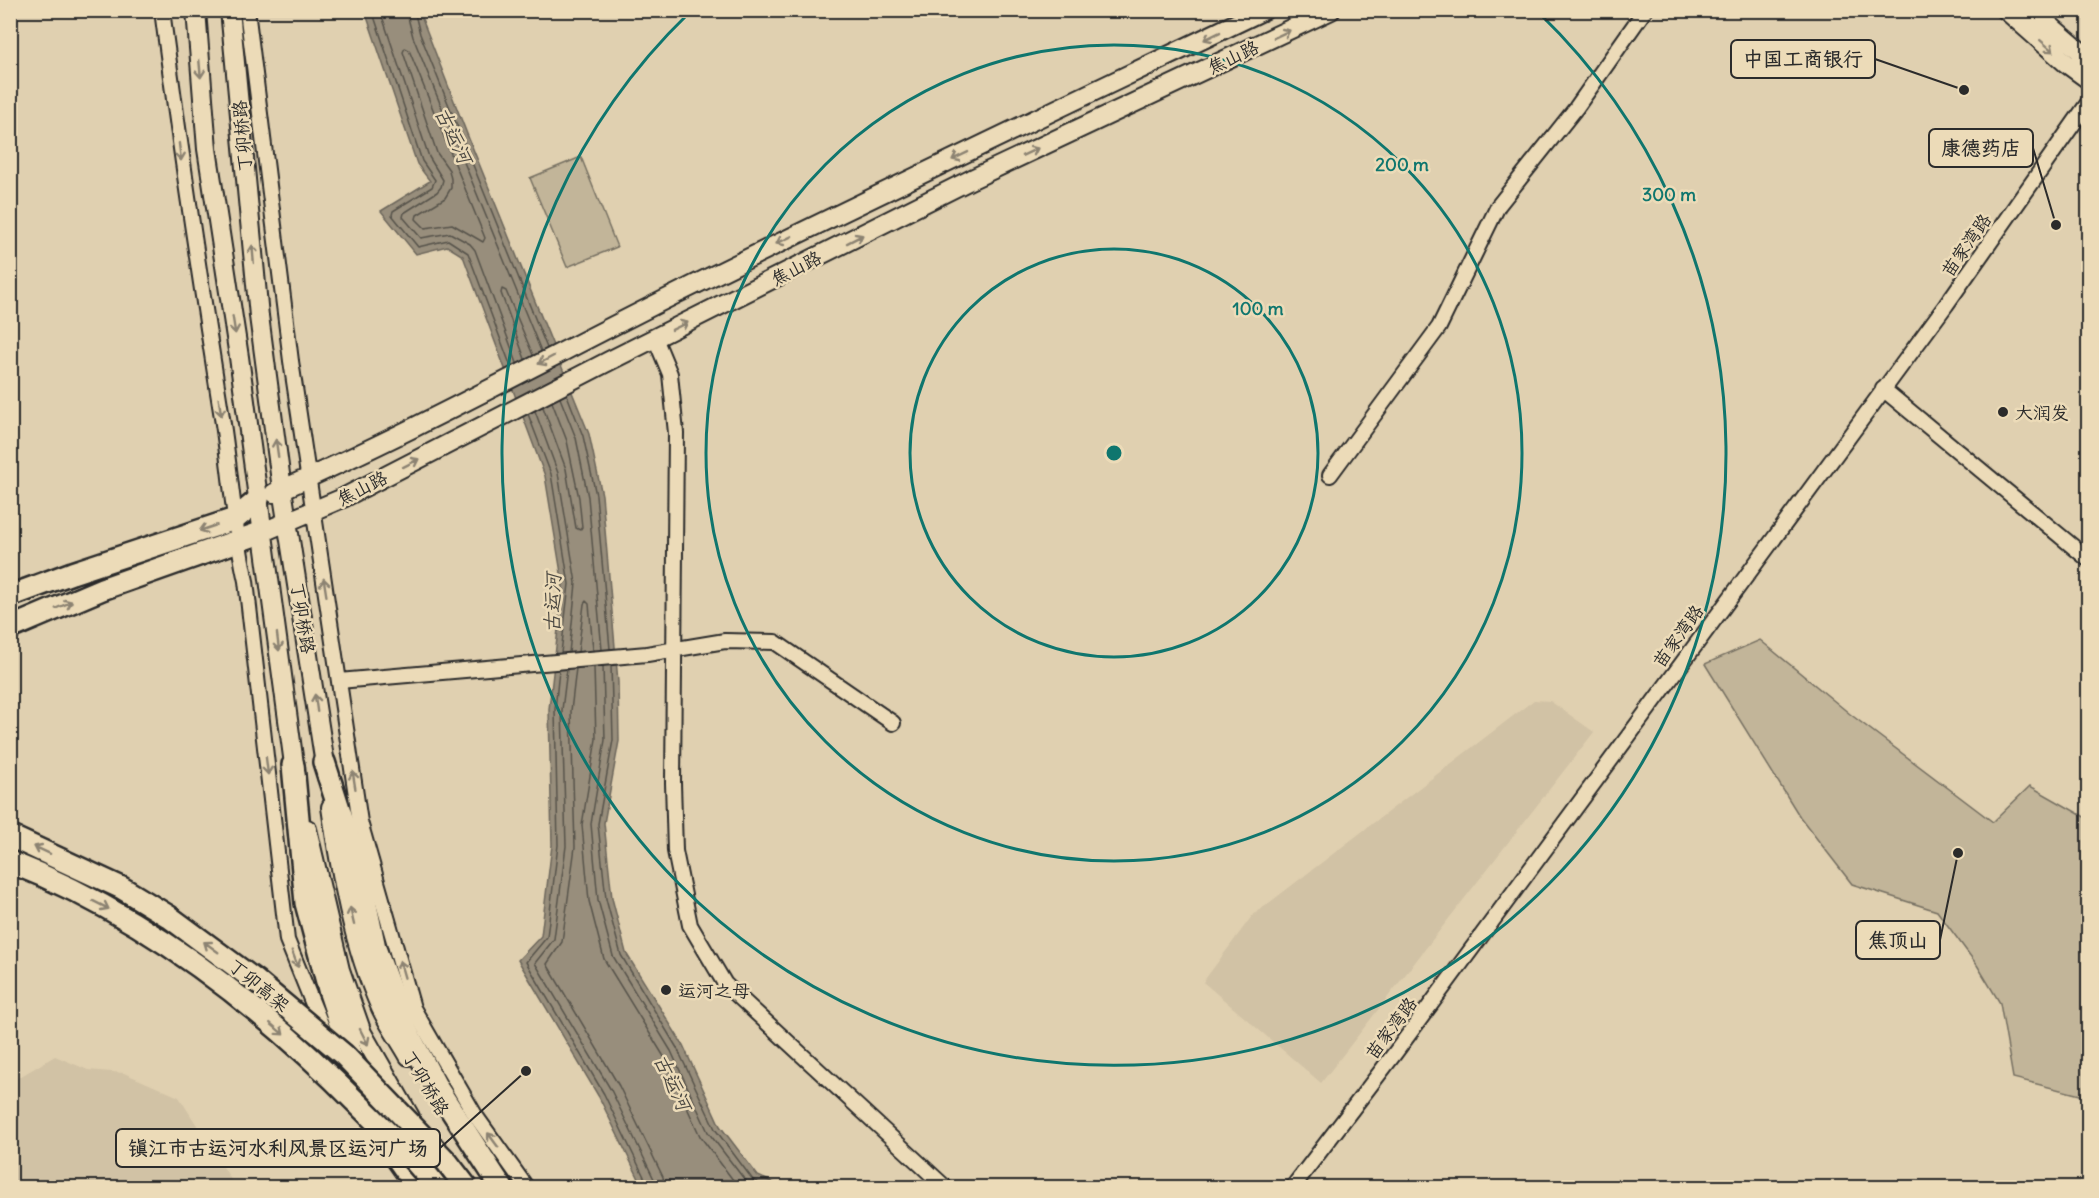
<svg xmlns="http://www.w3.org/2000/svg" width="2099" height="1198" font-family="Delius,'LXGW WenKai TC',sans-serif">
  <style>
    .built { fill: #d1c2a5 }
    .green { fill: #c2b599; stroke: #767062; stroke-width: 1.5 }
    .water { fill: #988e7b; stroke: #6c665b; stroke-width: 1.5 }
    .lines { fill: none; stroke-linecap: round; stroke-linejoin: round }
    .shore { stroke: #57534b; stroke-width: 1.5 }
    .minor-casing { stroke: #2b2b2b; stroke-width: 18 }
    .major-casing { stroke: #2b2b2b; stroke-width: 22 }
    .highway-casing { stroke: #2b2b2b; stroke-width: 26 }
    .minor { stroke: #ecdbb8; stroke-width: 14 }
    .major { stroke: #ecdbb8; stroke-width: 18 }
    .highway { stroke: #ecdbb8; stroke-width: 21 }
    .highway-bridge-casing { stroke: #2b2b2b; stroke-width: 26; stroke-linecap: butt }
    .highway-bridge { stroke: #ecdbb8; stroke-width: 21 }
    .oneway { stroke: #8c8372 }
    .ring { fill: none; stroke: #0f766e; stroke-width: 3 }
    .poi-dot { fill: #2b2b2b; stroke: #ecdbb8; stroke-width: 2 }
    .labels { text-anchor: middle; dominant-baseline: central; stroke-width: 5; stroke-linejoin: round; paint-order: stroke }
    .street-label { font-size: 18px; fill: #2b2b2b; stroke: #ecdbb8 }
    .poi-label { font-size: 18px; fill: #2b2b2b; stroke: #ecdbb8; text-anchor: start }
    .water-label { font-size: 20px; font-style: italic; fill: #4c4943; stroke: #ecdbb8 }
    .centre { fill: #0f766e; stroke: #ecdbb8; stroke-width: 3 }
    .ring-label { font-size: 18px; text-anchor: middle; font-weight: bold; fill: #0f766e; stroke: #ecdbb8; stroke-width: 5; stroke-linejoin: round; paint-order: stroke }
    .leader { fill: none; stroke: #2b2b2b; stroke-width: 2 }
    .callout-dot { fill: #2b2b2b; stroke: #ecdbb8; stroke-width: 2 }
    .callout { fill: #ecdbb8; stroke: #2b2b2b; stroke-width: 2 }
    .callout-label { font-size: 20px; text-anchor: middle; font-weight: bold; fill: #2b2b2b }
  </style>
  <rect width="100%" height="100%" fill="#e0d0b0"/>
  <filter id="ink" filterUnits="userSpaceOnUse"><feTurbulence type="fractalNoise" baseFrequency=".0167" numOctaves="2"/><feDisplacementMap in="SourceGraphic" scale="12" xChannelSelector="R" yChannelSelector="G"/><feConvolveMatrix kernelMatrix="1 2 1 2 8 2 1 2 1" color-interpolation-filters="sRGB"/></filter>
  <g filter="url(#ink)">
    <path class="built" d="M1534 700 1550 701 1594 732 1321 1083 1203 982 1252 916Z
      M55 1056 88 1070 124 1073 179 1097 227 1173 235 1187H11V1082Z"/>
    <path class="green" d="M581 157 617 247 567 267 530 178Z
      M1760 640 1850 714 1993 822 2030 786 2088 819V1097L2013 1078 2000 1003 1977 965 1937 911 1852 884 1800 817 1705 664Z"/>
    <path class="water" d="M365 11H419L467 134 589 434 602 495 618 682 619 741 604 823 612 898 626 953 683 1045 720 1126 758 1176 783 1187H643L599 1097 518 960 541 936 552 845 549 709 563 585 545 476 463 256 447 246 416 254 381 211 430 181 417 164Z"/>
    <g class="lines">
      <path class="shore" d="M372 10 422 161 435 180 432 187 393 211 392 215 418 247 448 240 468 253 511 367
        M380 10 429 157 443 180 441 187 437 192 404 213 403 217 421 238 450 233 470 244 475 250 517 363
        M406 10 413 37 541 351
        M414 10 420 34 547 348
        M405 48 409 50 485 238 483 242 452 224 425 228 416 219 417 215 445 198 451 188V179L449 170 437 153 403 52Z
        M525 359 501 293 502 289 506 291 533 355
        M567 395 583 436 596 495 610 649
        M560 398 576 438 588 497 602 650
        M543 407 566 469 576 528 580 530 582 527 579 498 567 441 552 402
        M535 411 558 473 576 583 569 653
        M528 414 551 474 569 584 561 653
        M578 652 584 604 586 601 589 604 593 650
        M611 665 613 740 598 824 606 899 621 955 677 1048 715 1129 753 1180 769 1188
        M603 666 605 740 591 824 598 900 613 956 671 1051 708 1132 751 1188
        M594 667 596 739 582 825 589 901 604 959 663 1055 700 1136 739 1188
        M576 668 571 711 575 847 562 942 547 964 619 1086 663 1177 665 1188
        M567 669 562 710 566 846 554 939 535 963 611 1090 654 1179 656 1188
        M559 670 555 710 558 845 547 937 526 962 604 1094 647 1183 648 1188"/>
      <defs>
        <path id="minor" d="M162 10C180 149 201 286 223 424 231 476 234 529 246 581L287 940 346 1086
          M247 10 291 361 360 822 413 1008 475 1115 527 1188
          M655 338 670 374 676 433 673 783 675 851 690 925 725 984 946 1188
          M1883 389 2088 559
          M1330 475 1439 327 1498 206 1576 108 1645 10
          M339 681 647 654 725 641 775 642 893 723
          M1292 1188 1395 1053 1946 305 2088 103"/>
        <path id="major" d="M196 10 207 149 239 357 296 779
          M230 10 259 316 282 489 327 777
          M2006 10 2066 63 2088 79
          M2032 10 2088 58
          M274 493C411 433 542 361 676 294 871 197 1068 104 1264 10
          M263 532 343 498 609 361 972 179 1331 10
          M331 807C341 875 353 945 381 1008 389 1025 400 1040 409 1056
          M307 829 340 970 362 1033 410 1117"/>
        <path id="highway" d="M10 596 72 573 235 519 258 500
          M10 628 102 589 263 532
          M324 762 358 868 375 948 402 1022 437 1088 502 1188
          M293 765 306 903 330 993 355 1068 392 1151 418 1188"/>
      </defs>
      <use href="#minor" class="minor-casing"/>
      <use href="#major" class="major-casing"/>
      <use href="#highway" class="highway-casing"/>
      <use href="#minor" class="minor"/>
      <use href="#major" class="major"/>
      <use href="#highway" class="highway"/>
      <defs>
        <path id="highway-bridge" d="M10 836 122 888 168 916 256 981 344 1055 447 1162 467 1188
          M10 862C144 914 259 1004 359 1105 386 1132 414 1157 437 1188"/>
      </defs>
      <use href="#highway-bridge" class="highway-bridge-casing"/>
      <use href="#highway-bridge" class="highway-bridge"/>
    </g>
    <defs><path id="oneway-shaft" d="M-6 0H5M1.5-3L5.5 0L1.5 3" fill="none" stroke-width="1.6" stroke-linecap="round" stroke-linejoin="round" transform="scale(1.5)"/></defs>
    <g class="oneway">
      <use href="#oneway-shaft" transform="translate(1282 34) rotate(-25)"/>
      <use href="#oneway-shaft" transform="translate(1212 36) rotate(154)"/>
      <use href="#oneway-shaft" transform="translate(2047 46) rotate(41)"/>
      <use href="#oneway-shaft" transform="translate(200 69) rotate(85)"/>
      <use href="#oneway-shaft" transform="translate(180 152) rotate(83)"/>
      <use href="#oneway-shaft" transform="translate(1030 152) rotate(-25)"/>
      <use href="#oneway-shaft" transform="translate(960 156) rotate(154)"/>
      <use href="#oneway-shaft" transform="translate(855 239) rotate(-27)"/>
      <use href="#oneway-shaft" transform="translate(784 240) rotate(154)"/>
      <use href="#oneway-shaft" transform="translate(253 254) rotate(-95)"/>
      <use href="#oneway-shaft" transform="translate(234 325) rotate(81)"/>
      <use href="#oneway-shaft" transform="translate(680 326) rotate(-26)"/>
      <use href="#oneway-shaft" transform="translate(546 360) rotate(152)"/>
      <use href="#oneway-shaft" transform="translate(220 407) rotate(81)"/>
      <use href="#oneway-shaft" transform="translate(277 448) rotate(-98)"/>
      <use href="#oneway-shaft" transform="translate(411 463) rotate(-27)"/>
      <use href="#oneway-shaft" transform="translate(208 528) rotate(162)"/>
      <use href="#oneway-shaft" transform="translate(325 587) rotate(-99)"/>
      <use href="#oneway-shaft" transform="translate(64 605) rotate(-23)"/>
      <use href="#oneway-shaft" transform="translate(278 642) rotate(83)"/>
      <use href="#oneway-shaft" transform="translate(316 703) rotate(-98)"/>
      <use href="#oneway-shaft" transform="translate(267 766) rotate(83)"/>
      <use href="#oneway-shaft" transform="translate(354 780) rotate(-99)"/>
      <use href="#oneway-shaft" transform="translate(42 850) rotate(-155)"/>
      <use href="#oneway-shaft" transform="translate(101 905) rotate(27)"/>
      <use href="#oneway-shaft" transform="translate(352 916) rotate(-103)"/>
      <use href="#oneway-shaft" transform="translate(211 947) rotate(-144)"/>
      <use href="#oneway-shaft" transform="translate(295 959) rotate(69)"/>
      <use href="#oneway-shaft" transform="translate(402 969) rotate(-106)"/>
      <use href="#oneway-shaft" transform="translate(277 1029) rotate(41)"/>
      <use href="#oneway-shaft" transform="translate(364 1037) rotate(63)"/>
      <use href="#oneway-shaft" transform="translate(493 1140) rotate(-126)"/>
    </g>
  </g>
  <g class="ring">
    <circle cx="1114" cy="453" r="204"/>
    <circle cx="1114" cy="453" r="408"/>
    <path d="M1539 13A612 612 0 1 1 689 13"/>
  </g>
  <g class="poi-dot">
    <circle cx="2003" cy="412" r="6"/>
    <circle cx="666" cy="990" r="6"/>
  </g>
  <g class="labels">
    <g class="street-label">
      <text transform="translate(1233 57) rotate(-25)">焦山路</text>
      <text transform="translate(242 136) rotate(-95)">丁卯桥路</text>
      <text transform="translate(1966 245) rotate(-55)">苗家湾路</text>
      <text transform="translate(796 268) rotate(-27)">焦山路</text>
      <text transform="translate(362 488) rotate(-27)">焦山路</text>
      <text transform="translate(303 618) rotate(81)">丁卯桥路</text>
      <text transform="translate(1678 636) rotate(-54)">苗家湾路</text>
      <text transform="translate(259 985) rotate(39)">丁卯高架</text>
      <text transform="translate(1391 1028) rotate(-53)">苗家湾路</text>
      <text transform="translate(426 1083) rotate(59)">丁卯桥路</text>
    </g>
    <g class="poi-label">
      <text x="2015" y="412">大润发</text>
      <text x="678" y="990">运河之母</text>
    </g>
    <g class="water-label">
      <text transform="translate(454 135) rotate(65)">古运河</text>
      <text transform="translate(552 603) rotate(-89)">古运河</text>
      <text transform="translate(673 1082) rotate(65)">古运河</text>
    </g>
  </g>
  <circle cx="1114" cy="453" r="9" class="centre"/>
  <g class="ring-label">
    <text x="1402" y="171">200 m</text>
    <text x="1669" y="201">300 m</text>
    <text x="1258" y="315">100 m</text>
  </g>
  <path class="leader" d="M1964 90L1875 59M2056 225L2033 148M1958 853L1940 940M526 1071L440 1148"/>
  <g class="callout-dot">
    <circle cx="1964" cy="90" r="6"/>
    <circle cx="2056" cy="225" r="6"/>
    <circle cx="1958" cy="853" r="6"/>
    <circle cx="526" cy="1071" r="6"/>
  </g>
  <g class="callout">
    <rect x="1731" y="40" width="144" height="38" rx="6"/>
    <rect x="1929" y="129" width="104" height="38" rx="6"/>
    <rect x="1856" y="921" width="84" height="38" rx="6"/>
    <rect x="116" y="1129" width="324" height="38" rx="6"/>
  </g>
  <g class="callout-label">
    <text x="1803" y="66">中国工商银行</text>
    <text x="1981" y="155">康德药店</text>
    <text x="1898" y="947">焦顶山</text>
    <text x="278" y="1155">镇江市古运河水利风景区运河广场</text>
  </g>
  <rect width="2099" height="1198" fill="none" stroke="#ecdbb8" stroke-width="36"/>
  <rect x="18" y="18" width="2063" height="1162" fill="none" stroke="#2b2b2b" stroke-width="2" filter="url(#ink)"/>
</svg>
